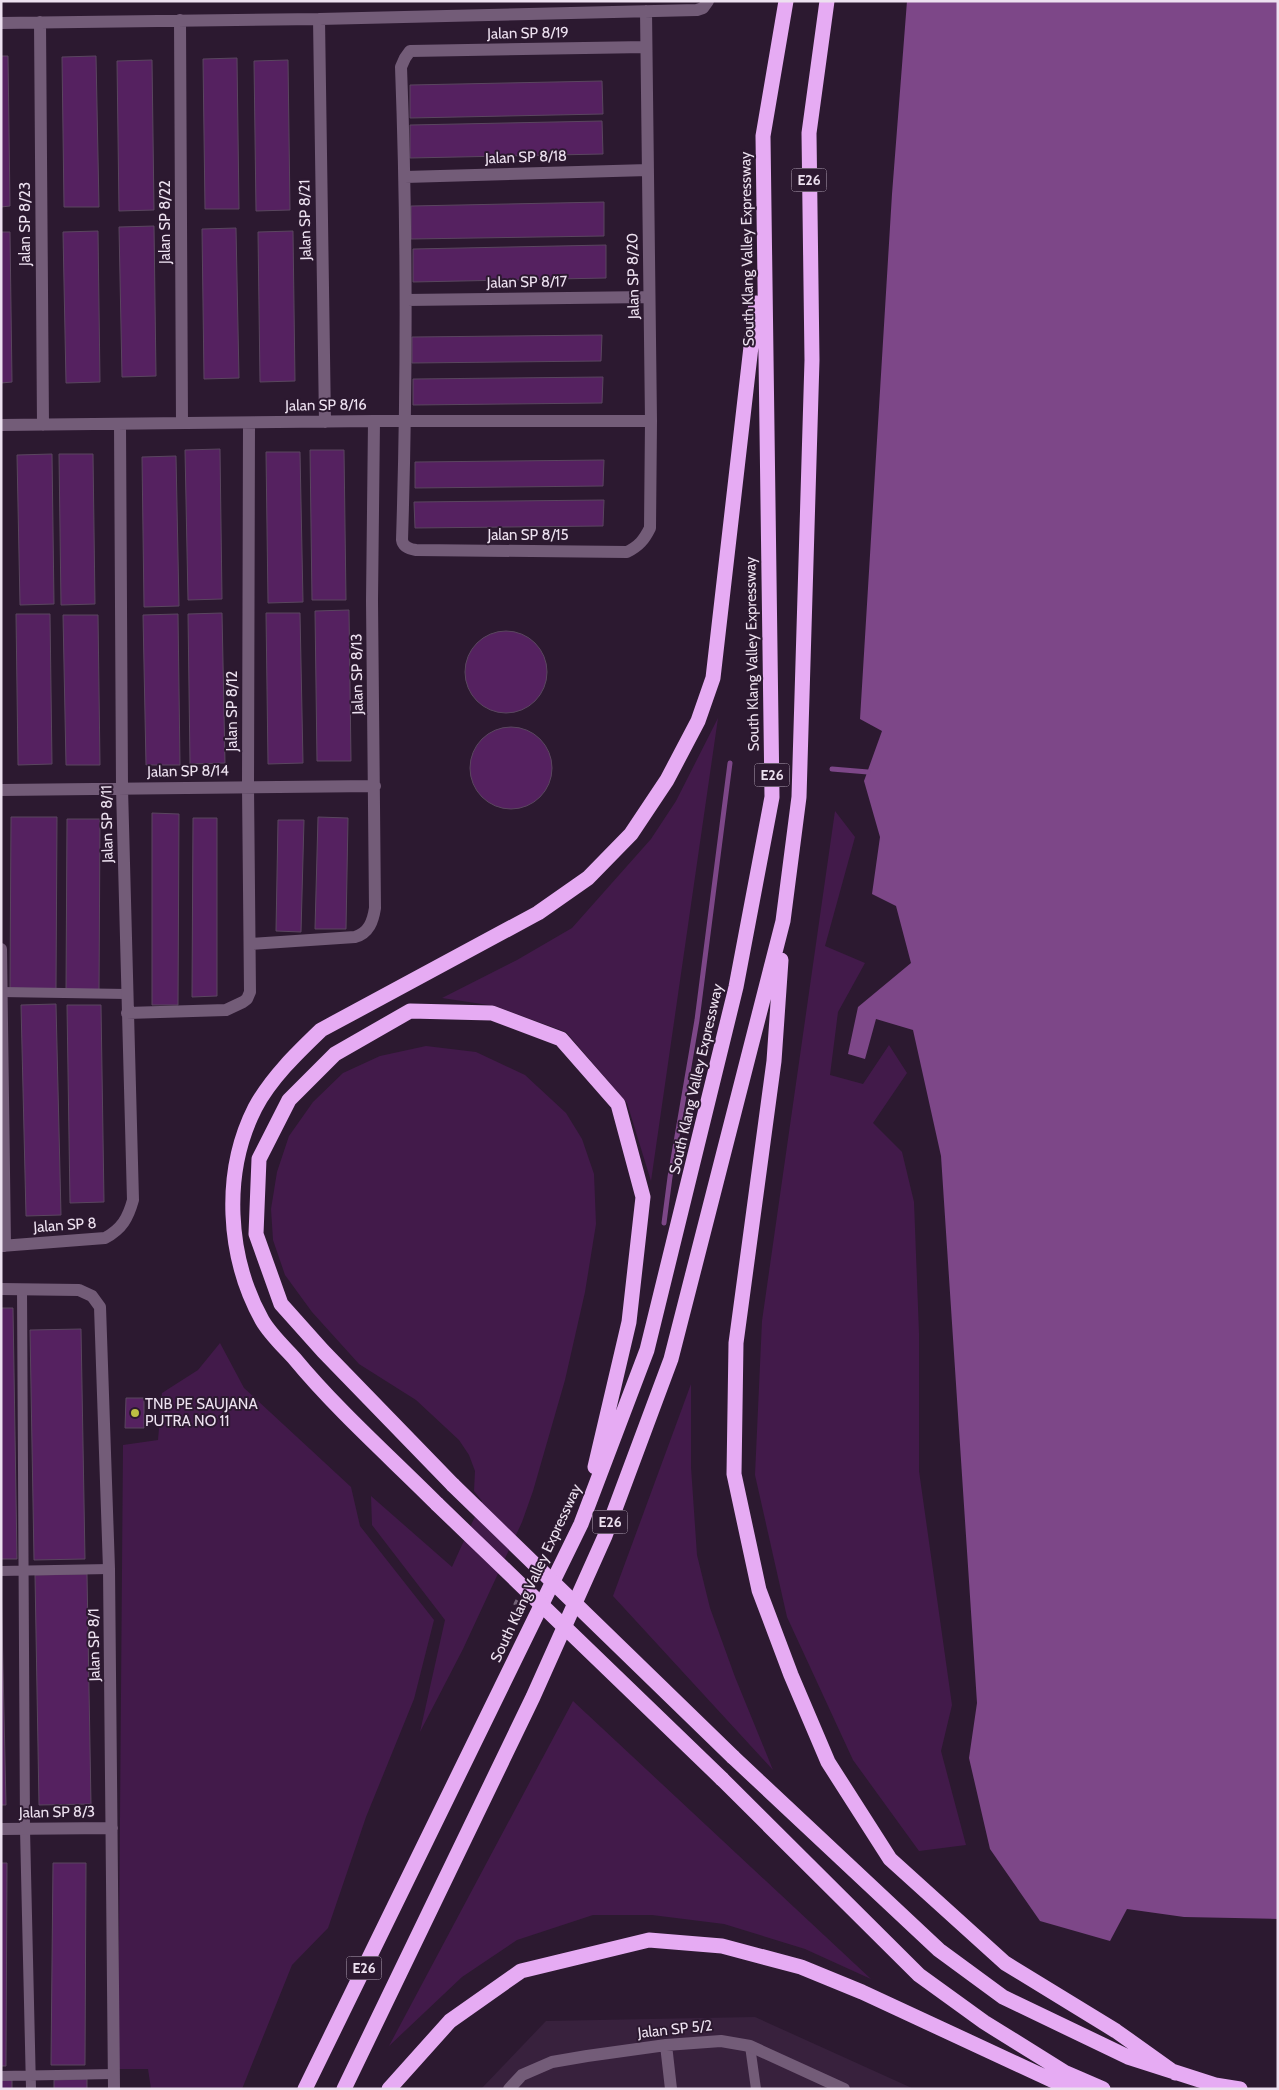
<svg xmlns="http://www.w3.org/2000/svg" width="1279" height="2090" font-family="Cabin,sans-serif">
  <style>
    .built { fill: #38213d }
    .green { fill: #421a4a }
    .water { fill: #7d4788 }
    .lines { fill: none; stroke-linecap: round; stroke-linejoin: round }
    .stream { stroke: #7d4788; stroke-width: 5 }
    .building { fill: #552160; stroke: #5a465f }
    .path { stroke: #756478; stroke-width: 3; stroke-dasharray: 5 2.5; stroke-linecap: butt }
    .service { stroke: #735c78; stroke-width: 10 }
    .minor { stroke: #735c78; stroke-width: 12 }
    .motorway { stroke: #e6abf3; stroke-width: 15 }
    .motorway-bridge { stroke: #e6abf3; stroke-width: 15 }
    .poi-dot { fill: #bdbf43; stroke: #2c1930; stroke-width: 2 }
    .labels { text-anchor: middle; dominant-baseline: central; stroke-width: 4; stroke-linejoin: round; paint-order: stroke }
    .shield { fill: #2c1930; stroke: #b3a5b6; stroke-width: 1 }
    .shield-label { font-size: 14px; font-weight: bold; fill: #ede1f0 }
    .street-label { font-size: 15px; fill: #ede1f0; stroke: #2c1930 }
    .poi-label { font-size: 15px; fill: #ede1f0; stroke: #2c1930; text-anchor: start }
  </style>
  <rect width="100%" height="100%" fill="#2c1930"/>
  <path class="built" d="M755 2017 914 2089H481L546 2021Z"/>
  <path class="green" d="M718 718 651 1181 627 1103 566 1032 495 1006 442 998 517 960 572 928 651 839 676 801Z
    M835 811 855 837 825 946 865 963 838 1012 830 1075 863 1084 889 1045 907 1073 873 1123 902 1152 914 1202 919 1333V1471L952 1705 941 1751 966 1845 919 1851 853 1760 787 1617 755 1475 762 1321Z
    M426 1046 476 1052 525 1075 566 1113 582 1139 594 1174 596 1224 585 1292 565 1380 533 1491 522 1522 463 1649 420 1732 445 1620 372 1525 371 1496 452 1567 482 1501 474 1491 475 1471 469 1455 459 1440 416 1400 359 1364 312 1312 285 1275 273 1240 271 1209 277 1172 289 1136 313 1102 343 1073 380 1056Z
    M220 1343 244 1388 351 1487 360 1526 434 1620 414 1699 366 1817 328 1928 292 1965 242 2089H151L148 2069H118L123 1445 158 1440 162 1393 198 1370Z
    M691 1384V1467L697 1555 710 1608 735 1677 773 1770 613 1596Z
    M573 1701 871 1979 805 1949 724 1924 652 1915H593L517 1940 462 1977 389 2046Z"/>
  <path class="water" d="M907 1H1278V1919L1184 1917 1127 1909 1110 1941 1040 1921 990 1849 969 1758 977 1703 941 1156 913 1030 876 1019 865 1059 848 1054 858 1007 911 963 896 906 872 894 880 837 864 781 882 731 860 719 892 194Z"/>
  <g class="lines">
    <path class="stream" d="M832 769 868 772
      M664 1223 670 1177 697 1020 730 763"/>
  </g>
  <path class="building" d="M1 56H8L10 206 1 207Z
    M96 56 99 207H64L62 57Z
    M237 58 239 209H205L203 59Z
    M152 60 154 210 119 211 117 61Z
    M288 60 290 210 256 211 254 61Z
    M602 81 603 114 410 118V85Z
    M602 121 603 154 410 158V125Z
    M604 202V236L411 239V206Z
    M154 226 156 376 122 377 119 227Z
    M236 228 239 378 204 379 202 229Z
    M98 231 100 382 66 383 63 232Z
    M293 231 295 381 260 382 258 232Z
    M1 232H10L12 382 1 383Z
    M606 245V278L413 282V249Z
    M602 335 601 361 412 363V337Z
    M603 377 602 403 413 405V379Z
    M220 449 222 599 188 600 185 450Z
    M310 450H344L346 600H312Z
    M266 452H300L303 602 268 603Z
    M52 454 54 604 20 605 17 455Z
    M59 454H93L95 604 61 605Z
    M176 456 179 606 144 607 142 457Z
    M604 460 603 486 415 488V462Z
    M604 500 603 526 415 528 414 502Z
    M349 610 351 761H317L315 611Z
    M222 613 225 763 190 764 188 614Z
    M266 613H300L303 763 268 764Z
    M16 614H50L52 764 18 765Z
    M178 614 180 765H146L143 615Z
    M63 615H98L100 765H66Z
    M465 672a41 41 0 1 1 82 0a41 41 0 1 1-82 0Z
    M470 768a41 41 0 1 1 82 0a41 41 0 1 1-82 0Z
    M152 813 179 814 178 1005H152Z
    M11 817H57L56 989 10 988Z
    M318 817 348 818 346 929H315Z
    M193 818H217V996L192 997Z
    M67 819H100L99 993 66 992Z
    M278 820H304L301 932 276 931Z
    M56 1004 61 1215 26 1216 21 1005Z
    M67 1005H101L104 1202 70 1203Z
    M1 1308H13L17 1559H1Z
    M81 1329 85 1559 34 1560 30 1330Z
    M126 1398H144V1428H125Z
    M87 1574 91 1804 39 1805 35 1575Z
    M1 1576 6 1805H1Z
    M1 1863H7L6 2066H1Z
    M53 1863H86L85 2065H51Z
    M87 2079V2089H54V2080Z
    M1 2080H12V2089H1Z"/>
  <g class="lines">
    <path class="path" d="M517 1600 515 1604 520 1614"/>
    <path class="service" d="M1 992 127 994
      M22 1289 25 1829 31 2089
      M1 1571 109 1569
      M750 2046 756 2089
      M1 2076 114 2074"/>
    <path class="minor" d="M646 11 651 421 650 528C644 540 639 546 627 552L416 550C409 549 403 547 402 540 407 382 407 225 401 67L405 58 410 51 646 47
      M319 19 325 422
      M180 20 182 423
      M40 22 43 425
      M1 23 319 19 697 10 703 8 708 1
      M405 177 648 170
      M406 300 649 297
      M1 425 374 421H651
      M1 790 375 786
      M250 944 355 937C369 933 373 921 375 908L372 601 374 421
      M1 949 5 1246
      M127 1013 226 1010 243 1002 247 999 250 992 248 787 249 423
      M1 1246 105 1238C122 1229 128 1218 133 1200L122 788 120 424
      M1 1289 79 1290 92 1296 100 1307 109 1569 114 2089
      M1 1829 112 1828
      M666 2045 671 2089
      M509 2089 522 2075 552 2062 587 2056 666 2045 721 2041 750 2046 844 2089"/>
    <path class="motorway" d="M781 960 774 1061 736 1343 734 1474 759 1590 791 1675 828 1762 890 1859 1005 1963 1116 2031 1175 2073
      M453 1485 323 1351 281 1304 256 1234 259 1159 289 1100 335 1054 410 1011 492 1013 561 1039 618 1104 643 1197 629 1322 595 1467
      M437 1504C389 1456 337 1410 294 1358 283 1346 270 1334 262 1320 227 1257 222 1173 255 1108 271 1078 297 1053 321 1030L538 913 588 878 631 834 667 780 698 721 713 678 756 303
      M733 1757 939 1950 1003 1997 1128 2057 1215 2085 1240 2089
      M722 1779 919 1975 984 2022 1066 2073 1103 2089
      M305 2089 581 1524 647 1350 736 987 772 797 763 136 786 1
      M344 2089 533 1697 605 1536 671 1359 783 921 799 797 812 360 809 133 827 1
      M389 2089 450 2021 521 1971 649 1940 722 1946 801 1967 862 1992 1058 2083 1077 2089"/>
    <path class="motorway-bridge" d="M453 1485 733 1757
      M437 1504 722 1779"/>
  </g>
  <circle class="poi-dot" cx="135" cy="1413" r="5"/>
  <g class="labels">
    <g class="shield">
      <rect x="791.5" y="168.5" width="35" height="23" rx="4"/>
      <rect x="754.5" y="763.5" width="35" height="23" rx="4"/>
      <rect x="592.5" y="1510.5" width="35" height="23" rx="4"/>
      <rect x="346.5" y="1956.5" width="35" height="23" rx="4"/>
    </g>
    <g class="shield-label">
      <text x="809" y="180">E26</text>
      <text x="772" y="775">E26</text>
      <text x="610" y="1522">E26</text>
      <text x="364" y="1968">E26</text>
    </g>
    <g class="street-label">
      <text transform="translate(528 33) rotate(-1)">Jalan SP 8/19</text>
      <text transform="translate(526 157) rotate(-2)">Jalan SP 8/18</text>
      <text transform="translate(305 220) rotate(-91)">Jalan SP 8/21</text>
      <text transform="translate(165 222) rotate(-90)">Jalan SP 8/22</text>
      <text transform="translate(25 224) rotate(-90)">Jalan SP 8/23</text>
      <text transform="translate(747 249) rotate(-91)">South Klang Valley Expressway</text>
      <text transform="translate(633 276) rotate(-91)">Jalan SP 8/20</text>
      <text transform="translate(527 282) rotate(-1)">Jalan SP 8/17</text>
      <text transform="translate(326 405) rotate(-1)">Jalan SP 8/16</text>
      <text x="528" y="535">Jalan SP 8/15</text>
      <text transform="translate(752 654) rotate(-91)">South Klang Valley Expressway</text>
      <text transform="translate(357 674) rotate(-91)">Jalan SP 8/13</text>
      <text transform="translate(232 711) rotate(-90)">Jalan SP 8/12</text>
      <text transform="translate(188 771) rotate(-1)">Jalan SP 8/14</text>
      <text transform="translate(107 824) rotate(-91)">Jalan SP 8/11</text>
      <text transform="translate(696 1079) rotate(-77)">South Klang Valley Expressway</text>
      <text transform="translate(65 1225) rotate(-4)">Jalan SP 8</text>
      <text transform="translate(536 1573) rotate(-65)">South Klang Valley Expressway</text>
      <text transform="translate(94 1645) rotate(-91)">Jalan SP 8/1</text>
      <text transform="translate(57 1812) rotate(-1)">Jalan SP 8/3</text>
      <text transform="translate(675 2029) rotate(-6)">Jalan SP 5/2</text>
    </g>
    <g class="poi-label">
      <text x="145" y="1404">TNB PE SAUJANA<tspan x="145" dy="17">PUTRA NO 11</tspan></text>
    </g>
  </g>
  <rect width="1279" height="2090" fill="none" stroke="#ede1f0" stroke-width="5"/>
</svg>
